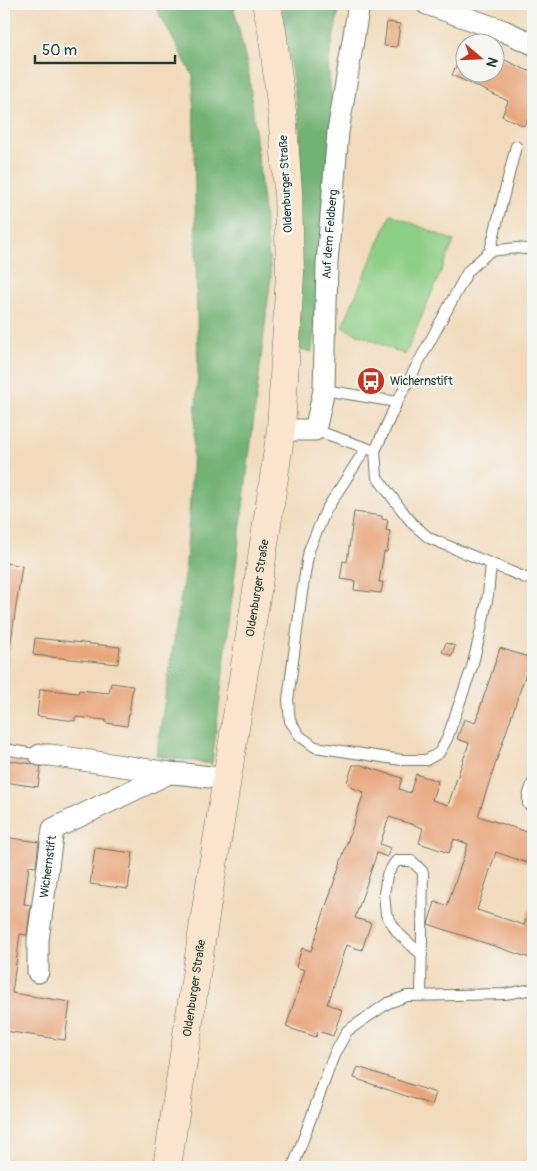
<svg xmlns="http://www.w3.org/2000/svg" width="537" height="1171" font-family="Pangolin,sans-serif">
  <style>
    .green { fill: #8ecf86; stroke: #56865d }
    .forest { fill: #72b273; stroke: #487854 }
    .building { fill: #e8a67b }
    .lines { fill: none; stroke-linecap: round; stroke-linejoin: round }
    .service-casing { stroke: #697464; stroke-width: 12 }
    .minor-casing { stroke: #697464; stroke-width: 23 }
    .secondary-casing { stroke: #697464; stroke-width: 29 }
    .service { stroke: #fff; stroke-width: 10 }
    .minor { stroke: #fff; stroke-width: 21 }
    .secondary { stroke: #fbe5cf; stroke-width: 28 }
    .labels { text-anchor: middle; dominant-baseline: central; stroke-width: 5; stroke-linejoin: round; paint-order: stroke }
    .street-label { font-size: 12px; fill: #1f3d34; stroke: #f6f6f2 }
    .poi-label { font-size: 12px; fill: #1f3d34; stroke: #f6f6f2; text-anchor: start }
  </style>
  <rect width="100%" height="100%" fill="#f6f6f2"/>
  <filter id="ink" filterUnits="userSpaceOnUse"><feTurbulence type="fractalNoise" baseFrequency=".02" numOctaves="2"/><feDisplacementMap in="SourceGraphic" scale="10" xChannelSelector="R" yChannelSelector="G"/><feConvolveMatrix kernelMatrix="1 2 1 2 8 2 1 2 1" color-interpolation-filters="sRGB"/></filter>
  <filter id="wash" filterUnits="userSpaceOnUse"><feTurbulence type="fractalNoise" baseFrequency=".0096" numOctaves="4" result="noise"/><feDisplacementMap in="SourceGraphic" scale="20" xChannelSelector="R" yChannelSelector="G"/><feGaussianBlur stdDeviation="1.12" result="paint"/><feColorMatrix in="noise" values="0 0 0 0 0 0 0 0 0 0 0 0 0 0 0 0 0 1.4 0 .05"/><feComposite in="paint" operator="in"/></filter>
  <g filter="url(#wash)">
    <rect width="100%" height="100%" fill="#f2dbbc"/>
    <path class="green" d="M391 214 454 241 405 355 342 327Z"/>
    <path class="forest" d="M154 4H233L249 74 271 276 212 764 156 756 186 563 198 372 193 76Z
      M281 4H340L328 65 333 113 312 352 298 349 300 129Z"/>
    <g id="blocks">
      <path class="building" d="M387 22 400 24 397 47 384 46Z
        M464 48V72H494V55L533 73V122L528 119 524 126 502 116 508 101 452 75Z
        M354 512 382 516V519L388 520 386 530 390 531 387 552H384L379 582H383L381 593 354 590 355 581 340 579 343 561 347 562Z
        M7 563 22 566 5 681H4V586Z
        M35 638 120 647 118 664 33 655Z
        M446 643 455 646 452 656 442 652Z
        M500 648 531 658 478 816 533 834V865L496 852 477 910 524 925 533 900V959L428 924 435 902 447 906 468 844 454 839 449 853 419 843 423 828 389 817 380 844 390 848 387 857 377 853 355 918 371 923 362 950 346 945 327 1004 342 1010 333 1036 318 1031 316 1037 286 1027 305 970 296 967 302 948 311 951 364 792 353 788 347 782 353 765H361L402 778 399 789 410 793 416 774 438 781 432 800 448 805 469 743 457 739 464 719 475 723Z
        M111 683 133 686 127 726 106 723V720L75 717V721L37 716 40 689 78 693 79 690 109 693Z
        M4 760 41 765 38 787 4 782Z
        M4 837 39 842 36 867 29 866 24 904 31 905 27 935 20 934 12 993 70 1002 65 1040 4 1031Z
        M95 848 133 853 128 889 90 884Z
        M358 1067 436 1093 432 1105 354 1078Z"/>
    </g>
  </g>
  <g filter="url(#ink)">
    <use href="#blocks" fill-opacity="0" stroke="#697464" stroke-width="1"/>
    <g class="lines">
      <defs>
        <path id="service" d="M490 251 516 146
          M397 402 468 271 490 251 517 248 533 250
          M315 430 375 451 397 402 324 390
          M366 448 326 510 309 550 302 592 288 700 290 721 300 736 315 747 402 760H426L439 753 447 739 472 667 481 630 488 595 491 564
          M375 451 377 477 401 509 413 524 429 538 533 581
          M4 749 40 755
          M533 782 528 796V804L533 807
          M421 996 423 872 412 861H396L387 875 384 894 386 914 398 933 422 955
          M293 1167 334 1055 347 1031 388 1003 407 996 505 994 533 989"/>
        <g id="minor">
          <path d="M427 4 504 31 533 44"/>
          <path id="s1" d="M281 430H315L324 390 327 263 338 132 359 4"/>
          <path d="M40 755H50L169 773 185 774 227 779"/>
          <path id="s2" d="M38 972V940L53 829 169 773"/>
        </g>
        <g id="secondary">
          <path id="s3" d="M167 1167 205 916 257 591 281 430 290 273 288 192 282 112 272 30 266 4"/>
        </g>
      </defs>
      <use href="#service" class="service-casing"/>
      <use href="#minor" class="minor-casing"/>
      <use href="#secondary" class="secondary-casing"/>
      <use href="#service" class="service"/>
      <use href="#minor" class="minor"/>
      <use href="#secondary" class="secondary"/>
    </g>
  </g>
  <defs>
    <symbol id="bus-disc" viewBox="-11 -11 22 22"><circle r="9.5" fill="#c8321e" stroke="#f6f6f2"/><path d="M-5-6H5V4H4V6H2V4H-2V6H-4V4H-5ZM-3.5-4V0h7V-4ZM-3.5 1.2v1.5H-2V1.2ZM2 1.2v1.5H3.5V1.2Z" fill="#fff"/></symbol>
  </defs>
  <g fill-rule="evenodd">
    <use href="#bus-disc" x="355" y="365" width="32" height="32"/>
  </g>
  <g class="labels">
    <g class="street-label">
      <text transform="translate(286 184) rotate(-93)">Oldenburger Straße</text>
      <text stroke="none"><textPath href="#s1" startOffset="231">Auf dem Feldberg</textPath></text>
      <text stroke="none"><textPath href="#s3" startOffset="586">Oldenburger Straße</textPath></text>
      <text stroke="none"><textPath href="#s2" startOffset="106">Wichernstift</textPath></text>
      <text stroke="none"><textPath href="#s3" startOffset="181">Oldenburger Straße</textPath></text>
    </g>
    <g class="poi-label">
      <text x="390" y="381">Wichernstift</text>
    </g>
  </g>
  <rect width="537" height="1171" fill="none" stroke="#f6f6f2" stroke-width="20"/>
  <g transform="translate(480 58) rotate(109)"><circle r="24" fill="#f6f6f2" stroke="#a0aca6"/>
  <path d="M0-4L9 19L0 12L-9 19Z" fill="#c8321e"/>
  <text y="-8" font-size="14" font-weight="bold" text-anchor="middle" fill="#1f3d34">N</text>
  </g>
  <path d="M35 55v8h140v-8" fill="none" stroke="#1f3d34" stroke-width="2.5"/>
  <text x="42" y="55" font-size="15" fill="#1f3d34" stroke="#f6f6f2" stroke-width="4" paint-order="stroke">50 m</text>
</svg>
